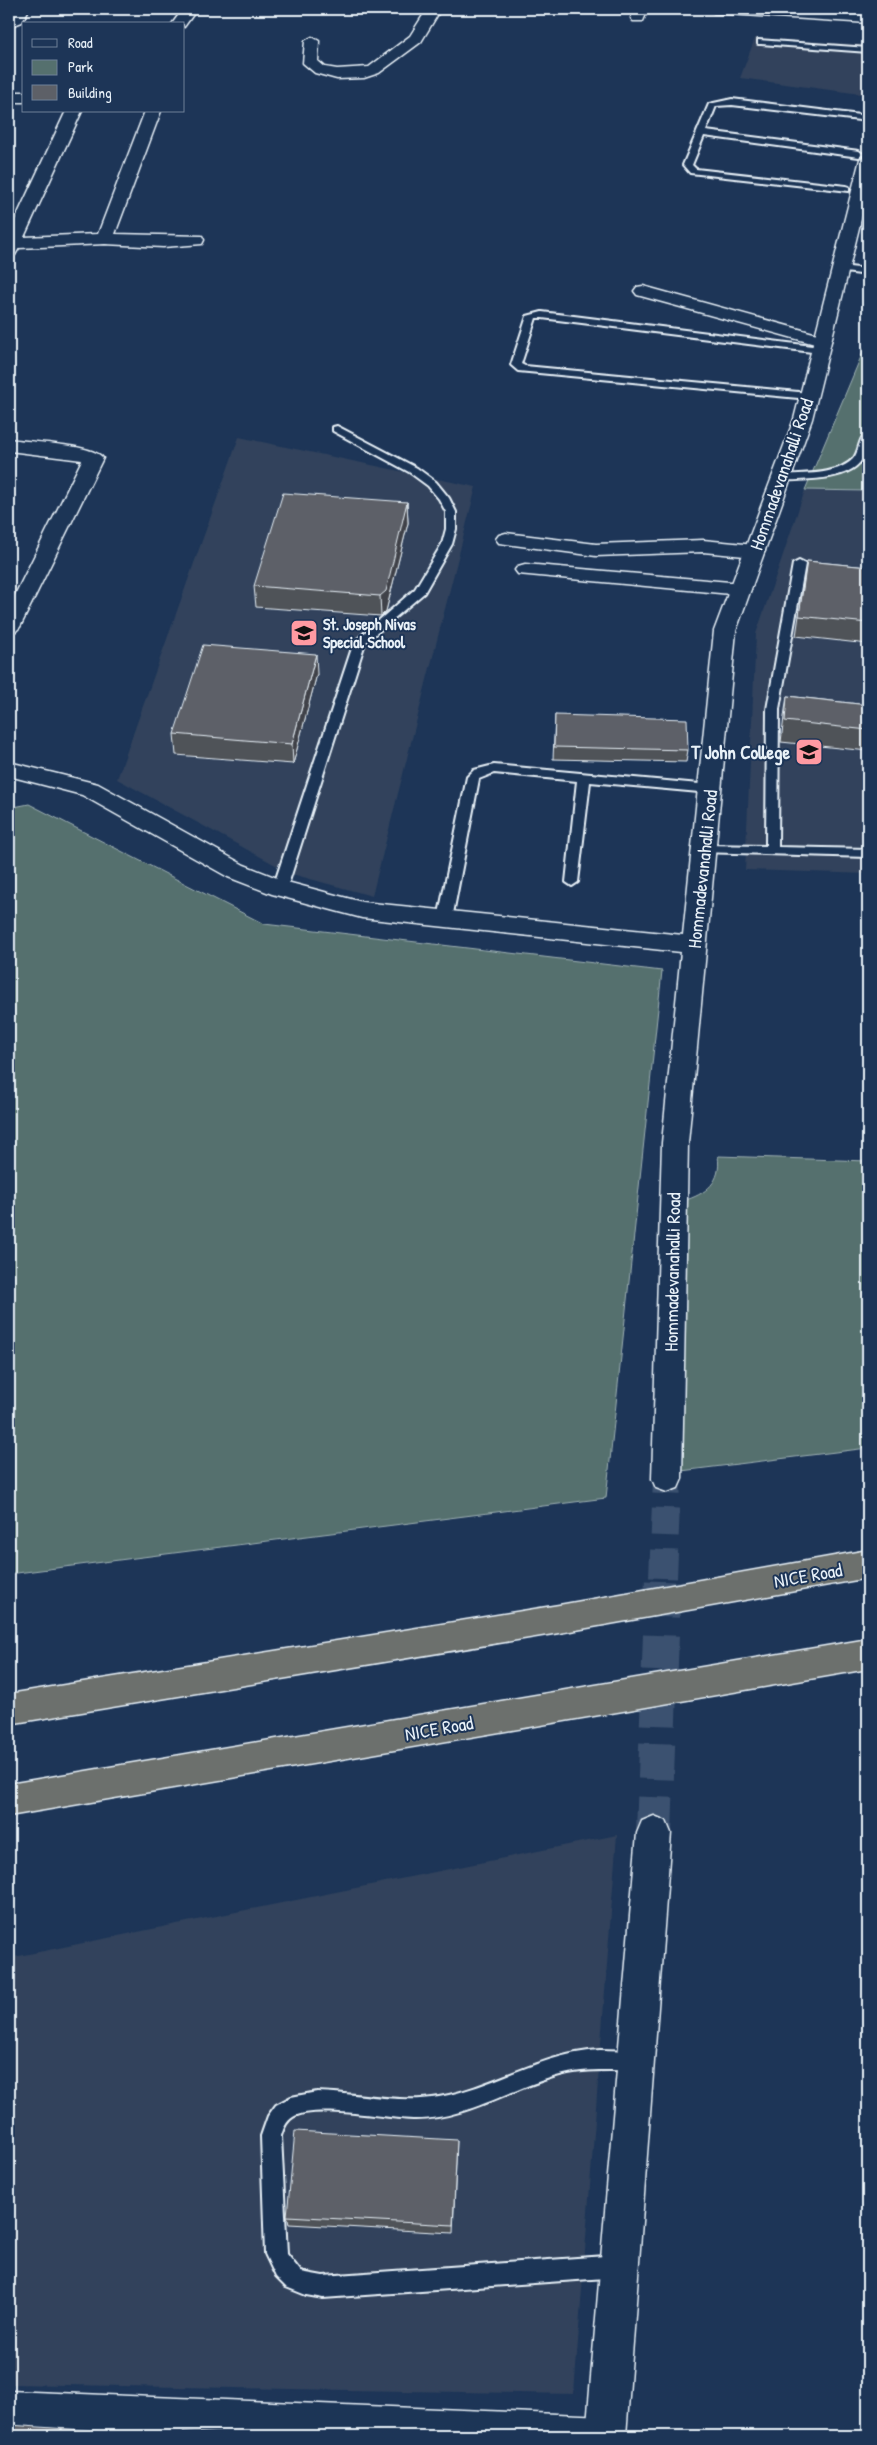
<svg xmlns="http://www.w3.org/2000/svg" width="877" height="2445" font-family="'Patrick Hand',sans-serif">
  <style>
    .built { fill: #30425c }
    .green { fill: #55706e; stroke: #9eb0b3 }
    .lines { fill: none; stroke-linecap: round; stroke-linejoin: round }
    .secondary-tunnel-far1 { stroke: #3b516f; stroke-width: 28; stroke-dasharray: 28 14; stroke-linecap: butt }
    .secondary-tunnel { stroke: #3b516f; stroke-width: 36; stroke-dasharray: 36 18; stroke-linecap: butt }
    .lane-casing { stroke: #e8f1f8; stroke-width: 4 }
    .street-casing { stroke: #e8f1f8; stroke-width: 3 }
    .secondary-casing { stroke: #e8f1f8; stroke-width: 3 }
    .highway-casing { stroke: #e8f1f8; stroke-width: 3 }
    .lane { fill: #1d3557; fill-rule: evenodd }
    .street { fill: #1d3557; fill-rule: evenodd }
    .secondary { fill: #1d3557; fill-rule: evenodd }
    .highway { fill: #6c706d; fill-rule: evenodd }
    .wall { fill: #505359; stroke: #e8f1f8 }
    .shaded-wall { fill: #414348; stroke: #e8f1f8 }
    .building { fill: #5d6067; stroke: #e8f1f8 }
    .labels { text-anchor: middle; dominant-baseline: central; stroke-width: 4; stroke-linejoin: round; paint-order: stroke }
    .far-poi-label { font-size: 16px; font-weight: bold; fill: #e8f1f8; stroke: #1d3557; text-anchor: start }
    .street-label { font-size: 19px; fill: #e8f1f8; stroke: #1d3557 }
    .poi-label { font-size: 19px; font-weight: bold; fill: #e8f1f8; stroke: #1d3557; text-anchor: end }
  </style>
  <rect width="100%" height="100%" fill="#1d3557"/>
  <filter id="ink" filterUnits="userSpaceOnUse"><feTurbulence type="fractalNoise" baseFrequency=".02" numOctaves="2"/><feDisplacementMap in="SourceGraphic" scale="10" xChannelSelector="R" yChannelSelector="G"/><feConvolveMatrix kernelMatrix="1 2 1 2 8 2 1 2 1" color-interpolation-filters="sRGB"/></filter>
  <g filter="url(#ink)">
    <path class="built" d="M755 38 868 45V95L740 78Z
      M239 437 476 487 372 896 292 874 117 779Z
      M805 490 868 491V874L745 870 756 634Z
      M617 1835 574 2394 9 2384V1958Z"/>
    <path class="green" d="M868 340V491L805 490Z
      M29 804 264 924 662 971 606 1498 9 1574V808Z
      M718 1156 868 1161V1448L681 1471 683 1201C706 1194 722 1182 718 1156Z"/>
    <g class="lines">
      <path class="secondary-tunnel-far1" d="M663 1578 667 1479"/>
      <path class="secondary-tunnel" d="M654 1833 663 1577"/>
      <defs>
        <path id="lane" d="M758 40 868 48V52L761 44H758Z
          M732 99 868 116V121L732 105 716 106 706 131 859 151 863 154 859 157 704 136 692 165 696 169 846 186 849 187V191L690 173 683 165 709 104Z
          M840 266 868 269V275L837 271V267Z
          M542 312 820 347 825 350 820 353 542 318H536L521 364 525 366 809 393 814 396 809 399 518 371 511 365 527 316Z
          M337 426 417 468 436 482 449 498 456 512V529L452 544 424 593 365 643 287 888 280 892 273 888 354 642 415 589 442 544 446 529V512L439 499 428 486 409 472 333 431V427Z
          M868 433C871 483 818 478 781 481L776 478 781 475C803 473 836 476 853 459 860 452 858 436 868 433Z
          M799 561 805 564 779 709 778 847 868 849V857L699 852 698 849 704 845 766 846 767 709 793 564Z
          M494 765 710 785 716 789 710 793 590 782 578 882 572 886 566 882 577 781 494 773 479 779 452 919 450 922H440L438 919 467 777 474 770Z
          M600 2050 636 2051 643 2054 646 2061 643 2068C632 2072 621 2070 610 2070 595 2070 579 2070 564 2074 513 2086 467 2120 413 2119 385 2118 314 2104 293 2117 286 2121 283 2129 281 2136L287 2254 301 2272 323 2276 620 2255 627 2259 631 2266 627 2273 620 2277 323 2298 306 2295 286 2287 276 2277 265 2254 261 2136 268 2116 276 2105 291 2097 317 2092C357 2093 399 2104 439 2097 495 2087 542 2053 600 2050Z"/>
        <path id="street" d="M15 9H29L22 22 9 27V17Z
          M183 9H197L184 27V24H172Z
          M427 9H441L421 42 379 73 364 78 337 79 315 73 303 63 305 41 312 37 319 41 318 61 325 67 337 69 369 67 410 36Z
          M634 9H648L643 21H633L631 18Z
          M707 9H777L868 15V23L714 13Z
          M9 92H24V102H9Z
          M66 111H82L24 237 98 234 145 111H161L115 234 202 236 204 240 202 244 163 247 105 244 19 248 15 255 9 256V233Z
          M643 286 828 337 831 341 828 345 822 346 637 295 634 291 637 287Z
          M9 439C28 442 93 444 103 458L20 627 16 631 9 633V607L82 460 9 451Z
          M506 533 596 544 703 540 755 545 762 547 765 551 762 555 755 557 703 552 596 556 499 543 496 539 499 535Z
          M525 564 741 583 748 585 751 589 748 593 741 595 518 574 515 570 518 566Z
          M9 2391 606 2416 620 2422 626 2436H129L9 2431Z"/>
        <path id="secondary" d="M868 154V191L812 419 736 631 688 1143 682 1479 678 1488 667 1492 656 1488 652 1479 662 1143 681 952 362 918 272 894 228 877 82 795 9 776V762L98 784 244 865 287 882 362 902 683 935 714 631 794 419 860 159Z
          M654 1816 666 1821 671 1833 626 2436H586L637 1833 642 1821Z"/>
        <path id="highway" d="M868 1550V1578L559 1633 9 1724V1694L559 1605Z
          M868 1639V1669L9 1816V1784Z"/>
      </defs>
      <use href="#lane" class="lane-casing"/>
      <use href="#street" class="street-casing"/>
      <use href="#secondary" class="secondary-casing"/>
      <use href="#highway" class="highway-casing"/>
      <use href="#lane" class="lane"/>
      <use href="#street" class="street"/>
      <use href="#secondary" class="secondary"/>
      <use href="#highway" class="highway"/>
    </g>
    <path class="wall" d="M407 502 408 523 386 611 381 616 256 607 254 586Z
      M807 561 868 567V644L796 636Z
      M317 674 293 764 176 755 174 734Z
      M787 696 868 705V751L781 742 784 717Z
      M555 715 688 750 686 762 553 759Z
      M457 2140 453 2233 289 2224 287 2216Z"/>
    <path class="shaded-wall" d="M407 502 408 523 386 611 381 616 380 596Z
      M316 654 317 674 293 764 292 744Z
      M98 2431 104 2436H97Z"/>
    <path class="building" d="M283 493 407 502 386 591 380 596 254 586Z
      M807 561 868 567V623L799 616Z
      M203 645 316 654 292 744 174 734Z
      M787 696 868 705V730L785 721Z
      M555 715 687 719 688 750 554 747Z
      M295 2131 457 2140 453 2225 287 2216Z
      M9 2425 98 2431 97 2436H9Z
      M183 2432 267 2436H182Z"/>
  </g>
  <defs>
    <symbol id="school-square" viewBox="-11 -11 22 22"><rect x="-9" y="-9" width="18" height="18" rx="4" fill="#ff9aa2" stroke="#1d3557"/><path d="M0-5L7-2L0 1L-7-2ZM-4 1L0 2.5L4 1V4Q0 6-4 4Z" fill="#111"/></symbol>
    <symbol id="university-square" viewBox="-11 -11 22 22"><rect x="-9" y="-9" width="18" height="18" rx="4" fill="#ff9aa2" stroke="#1d3557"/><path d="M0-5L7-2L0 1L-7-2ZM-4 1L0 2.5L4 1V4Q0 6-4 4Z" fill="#111"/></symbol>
  </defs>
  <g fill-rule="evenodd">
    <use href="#school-square" x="288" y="617" width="32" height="32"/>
    <use href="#university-square" x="793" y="736" width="32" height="32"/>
  </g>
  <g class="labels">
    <g class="far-poi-label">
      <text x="323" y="624">St. Joseph Nivas<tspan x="323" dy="18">Special School</tspan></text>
    </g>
    <g class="street-label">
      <text transform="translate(781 474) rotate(-71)">Hommadevanahalli Road</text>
      <text transform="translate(702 869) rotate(-84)">Hommadevanahalli Road</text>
      <text transform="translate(672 1272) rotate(-89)">Hommadevanahalli Road</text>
      <text transform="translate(808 1575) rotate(-10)">NICE Road</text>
      <text transform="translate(439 1728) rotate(-10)">NICE Road</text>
    </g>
    <g class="poi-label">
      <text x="790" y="752">T John College</text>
    </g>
  </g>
  <rect width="877" height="2445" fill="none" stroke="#1d3557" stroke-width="30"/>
  <rect x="15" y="15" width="847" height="2415" fill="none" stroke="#e8f1f8" stroke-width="2" filter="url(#ink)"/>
  <rect x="22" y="22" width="162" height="90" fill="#1d3557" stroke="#6e8097"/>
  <rect x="32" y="39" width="25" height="8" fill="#1d3557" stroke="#6e8097"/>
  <text x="68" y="48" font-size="15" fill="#e8f1f8">Road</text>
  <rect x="32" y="60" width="25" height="15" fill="#55706e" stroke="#6e8097"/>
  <text x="68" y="72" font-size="15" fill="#e8f1f8">Park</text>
  <rect x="32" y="85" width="25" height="15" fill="#5d6067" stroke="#6e8097"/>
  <text x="68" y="98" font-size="15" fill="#e8f1f8">Building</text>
</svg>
